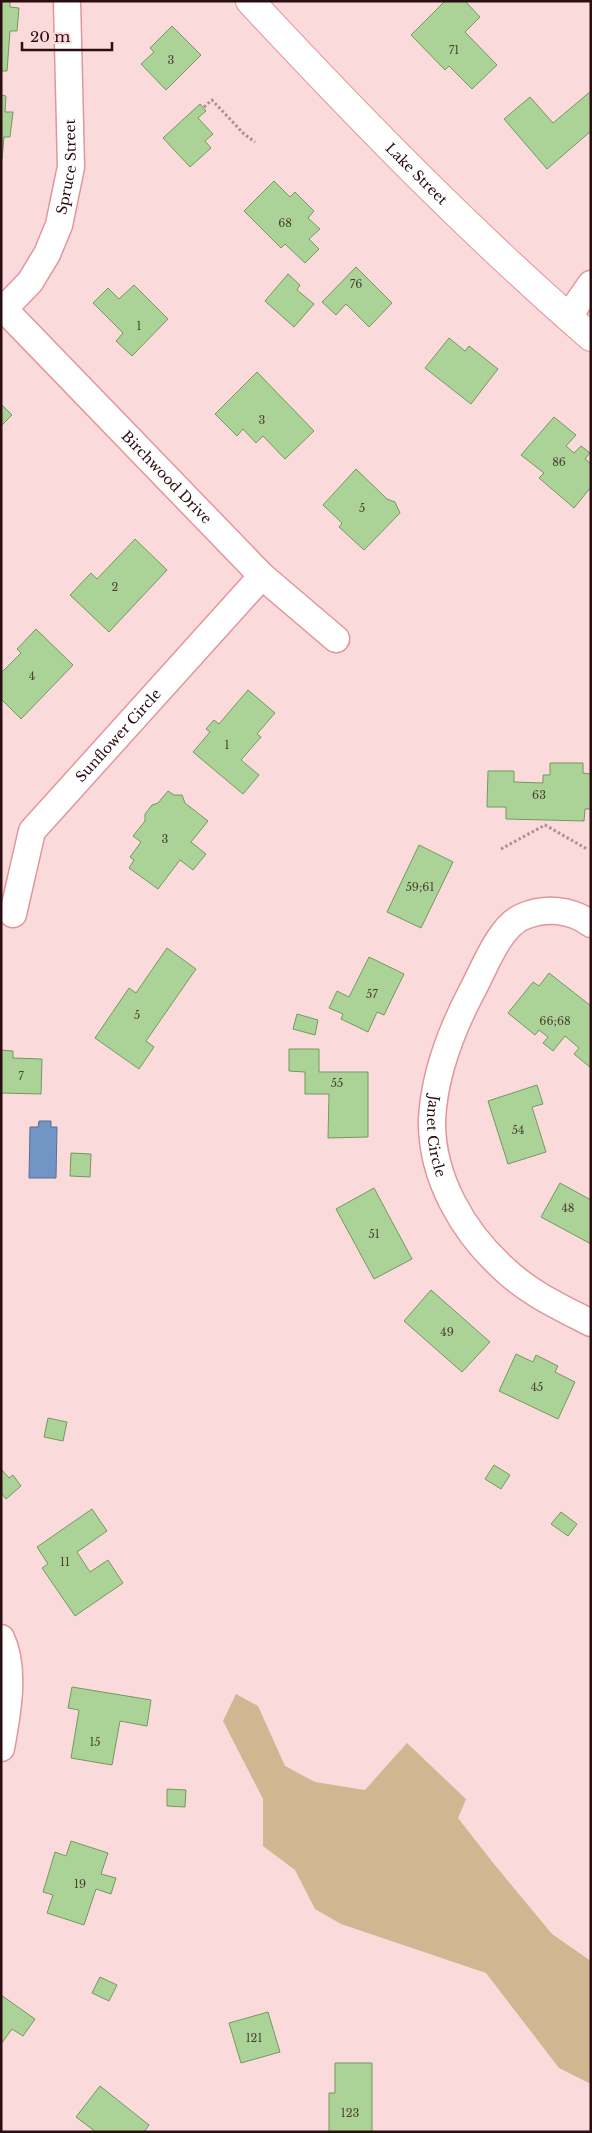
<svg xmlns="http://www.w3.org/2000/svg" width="592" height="2133" font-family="'Libre Baskerville',serif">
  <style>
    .green { fill: #d2b691 }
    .water { fill: #7196c6; stroke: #5c6d90 }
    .building { fill: #acd397; stroke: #74995f }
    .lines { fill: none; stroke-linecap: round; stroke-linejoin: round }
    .minor-casing { stroke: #e2969c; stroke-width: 29 }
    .tertiary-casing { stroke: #e2969c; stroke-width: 30 }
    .path { stroke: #ae8f92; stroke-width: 3; stroke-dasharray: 2.5 2.5; stroke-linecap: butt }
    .minor { stroke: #fff; stroke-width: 26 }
    .tertiary { stroke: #fff; stroke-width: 28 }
    .labels { text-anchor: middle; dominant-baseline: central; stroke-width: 4.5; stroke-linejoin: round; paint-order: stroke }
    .number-label { font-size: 11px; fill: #4a3f33 }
    .street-label { font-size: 14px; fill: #2a0e12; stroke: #fadadb }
  </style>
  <rect width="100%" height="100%" fill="#fadadb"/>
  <path class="green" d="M236 1694 258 1706 285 1766 315 1782 365 1790 407 1743 466 1799 458 1818 494 1864 552 1934 591 1961V2084L559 2068 486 1973 341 1924 315 1909 295 1870 263 1846V1799L223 1721Z"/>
  <path class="water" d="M39 1121H51V1127H57L56 1178H29L30 1127H38Z"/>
  <path class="building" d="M1 1H10V7L19 8 17 31H10L7 71H1Z
    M445 1H465L480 17 465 32 497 65 472 89 449 66 445 70 411 35Z
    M172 26 201 55 166 90 141 64 154 52 150 48Z
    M591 91V131L547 169 504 119 530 97 553 123Z
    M1 95 6 96 5 112H13L10 137H4L2 159Z
    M200 104 206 111 198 118 213 134 205 141 211 148 190 167 163 138Z
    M274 181 290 197 295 192 314 211 308 218 320 229 309 239 319 249 305 263 285 244 281 248 244 211Z
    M356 267 392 303 369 327 346 304 336 315 322 302Z
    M288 274 300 285 297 290 314 304 294 327 265 301Z
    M134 285 168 319 132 356 116 341 123 333 93 303 108 288 119 299Z
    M449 338 465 351 469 346 498 369 471 404 425 368Z
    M257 372 314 431 285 459 263 436 256 443 243 429 237 436 215 414Z
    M1 404 12 415 1 426Z
    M554 417 576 435 566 446 574 453 581 446 590 453 585 459 591 464V487L574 508 539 478 544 473 521 455Z
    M356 469 387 499 395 502 400 513 364 550 339 527 342 523 323 505Z
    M135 539 167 570 109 632 70 595 91 573 97 579Z
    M36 629 73 665 21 719 1 699V673L21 653 17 649Z
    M248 690 275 713 257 734 261 737 241 760 259 775 243 794 193 752 210 732 206 729 214 720 219 724Z
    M550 763H583V773L591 774V809H585L584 821 506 819V807H487L488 771H514V782L543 783V775H550Z
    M168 791 174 795H182L185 803 208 821 191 842 206 854 193 870 180 860 158 889 129 868 134 860 130 857 141 842 133 836 145 821V814L152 805 158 803Z
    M419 845 453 862 421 928 387 912Z
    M167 948 196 969 146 1041 154 1047 139 1069 95 1038 129 988 136 993Z
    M369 957 404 974 384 1015 377 1012 368 1032 341 1019 343 1014 329 1008 337 991 349 997Z
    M549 973 591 1006V1068L574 1054 579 1048 565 1036 553 1051 543 1043 548 1037 539 1030 535 1035 508 1013 533 982 539 986Z
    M297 1014 318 1020 315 1035 293 1029Z
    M289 1049H319V1072H368V1137L328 1138 329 1094H305V1072L289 1071Z
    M1 1050 13 1051V1058L42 1059 41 1094 1 1093Z
    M537 1085 543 1104 532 1107 546 1152 508 1164 488 1101Z
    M71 1153 91 1154 90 1177 70 1176Z
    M560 1183 591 1200V1244L541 1217Z
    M374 1188 412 1259 374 1279 336 1209Z
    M431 1290 490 1342 462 1372 404 1321Z
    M516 1354 533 1362 536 1355 558 1366 555 1372 575 1382 558 1419 499 1391Z
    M48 1418 67 1422 63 1441 44 1437Z
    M494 1465 510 1475 501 1489 485 1479Z
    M1 1469 9 1478 13 1475 21 1486 6 1499 1 1493Z
    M92 1509 107 1531 77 1552 90 1572 108 1560 123 1583 75 1616 42 1568 48 1564 37 1547Z
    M561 1512 577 1524 568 1536 551 1524Z
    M72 1687 151 1700 147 1726 120 1721 112 1765 71 1758 79 1710 68 1708Z
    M167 1789 186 1790 185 1807 167 1806Z
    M71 1841 108 1853 101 1874 116 1878 111 1894 96 1889 84 1925 47 1913 53 1895 43 1892 55 1852 66 1856Z
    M100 1977 117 1985 109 2001 92 1993Z
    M1 1995 35 2019 23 2036 12 2029 1 2044Z
    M268 2012 280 2052 241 2063 229 2023Z
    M335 2063H372V2132H329V2093H335Z
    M100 2086 149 2125 144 2132H96L76 2117Z"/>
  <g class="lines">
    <defs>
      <g id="minor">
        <path id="s1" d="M4 309 262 576 336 639"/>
        <path id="s2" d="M1 312 30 282 47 254 59 225 71 167 67 1"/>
        <path d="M568 317 591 284"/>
        <path id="s3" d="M13 914 32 831 262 576"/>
        <path id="s4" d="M591 924C571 909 545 907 522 917 499 927 484 969 472 991 452 1029 434 1076 432 1120 431 1177 463 1232 504 1269 529 1293 560 1307 591 1323"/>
        <path d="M1 1638C16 1668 7 1716 1 1748"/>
      </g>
      <g id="tertiary">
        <path id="s5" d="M250 1C359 118 470 232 591 337"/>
      </g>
    </defs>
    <use href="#minor" class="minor-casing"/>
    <use href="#tertiary" class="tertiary-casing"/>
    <path class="path" d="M204 107 212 100 244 134 255 142
      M501 849 545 825 587 849"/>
    <use href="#minor" class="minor"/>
    <use href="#tertiary" class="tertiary"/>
  </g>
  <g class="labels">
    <g class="number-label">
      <text x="454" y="50">71</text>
      <text x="171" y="60">3</text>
      <text x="285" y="223">68</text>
      <text x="356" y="284">76</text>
      <text x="139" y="326">1</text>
      <text x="262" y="420">3</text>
      <text x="559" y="462">86</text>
      <text x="362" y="508">5</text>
      <text x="115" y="587">2</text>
      <text x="32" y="676">4</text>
      <text x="227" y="745">1</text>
      <text x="539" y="795">63</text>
      <text x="165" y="839">3</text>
      <text x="420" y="887">59;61</text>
      <text x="372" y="994">57</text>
      <text x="137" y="1015">5</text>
      <text x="555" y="1021">66;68</text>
      <text x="21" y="1076">7</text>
      <text x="337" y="1083">55</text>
      <text x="518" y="1130">54</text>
      <text x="568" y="1208">48</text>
      <text x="374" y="1234">51</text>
      <text x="447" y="1332">49</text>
      <text x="537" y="1387">45</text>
      <text x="65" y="1562">11</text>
      <text x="95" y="1742">15</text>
      <text x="80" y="1884">19</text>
      <text x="254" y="2038">121</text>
      <text x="350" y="2113">123</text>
    </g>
    <g class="street-label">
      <text stroke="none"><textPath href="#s2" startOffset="165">Spruce Street</textPath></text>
      <text stroke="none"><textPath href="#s5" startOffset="240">Lake Street</textPath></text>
      <text stroke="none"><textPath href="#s1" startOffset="234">Birchwood Drive</textPath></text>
      <text stroke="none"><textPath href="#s3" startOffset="214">Sunflower Circle</textPath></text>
      <text stroke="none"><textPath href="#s4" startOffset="316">Janet Circle</textPath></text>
    </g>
  </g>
  <rect width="592" height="2133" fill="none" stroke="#2a0e12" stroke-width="5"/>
  <path d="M22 42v8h90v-8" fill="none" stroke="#2a0e12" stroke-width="2.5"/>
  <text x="30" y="42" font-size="15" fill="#2a0e12" stroke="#fadadb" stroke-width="4" paint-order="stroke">20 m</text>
</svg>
